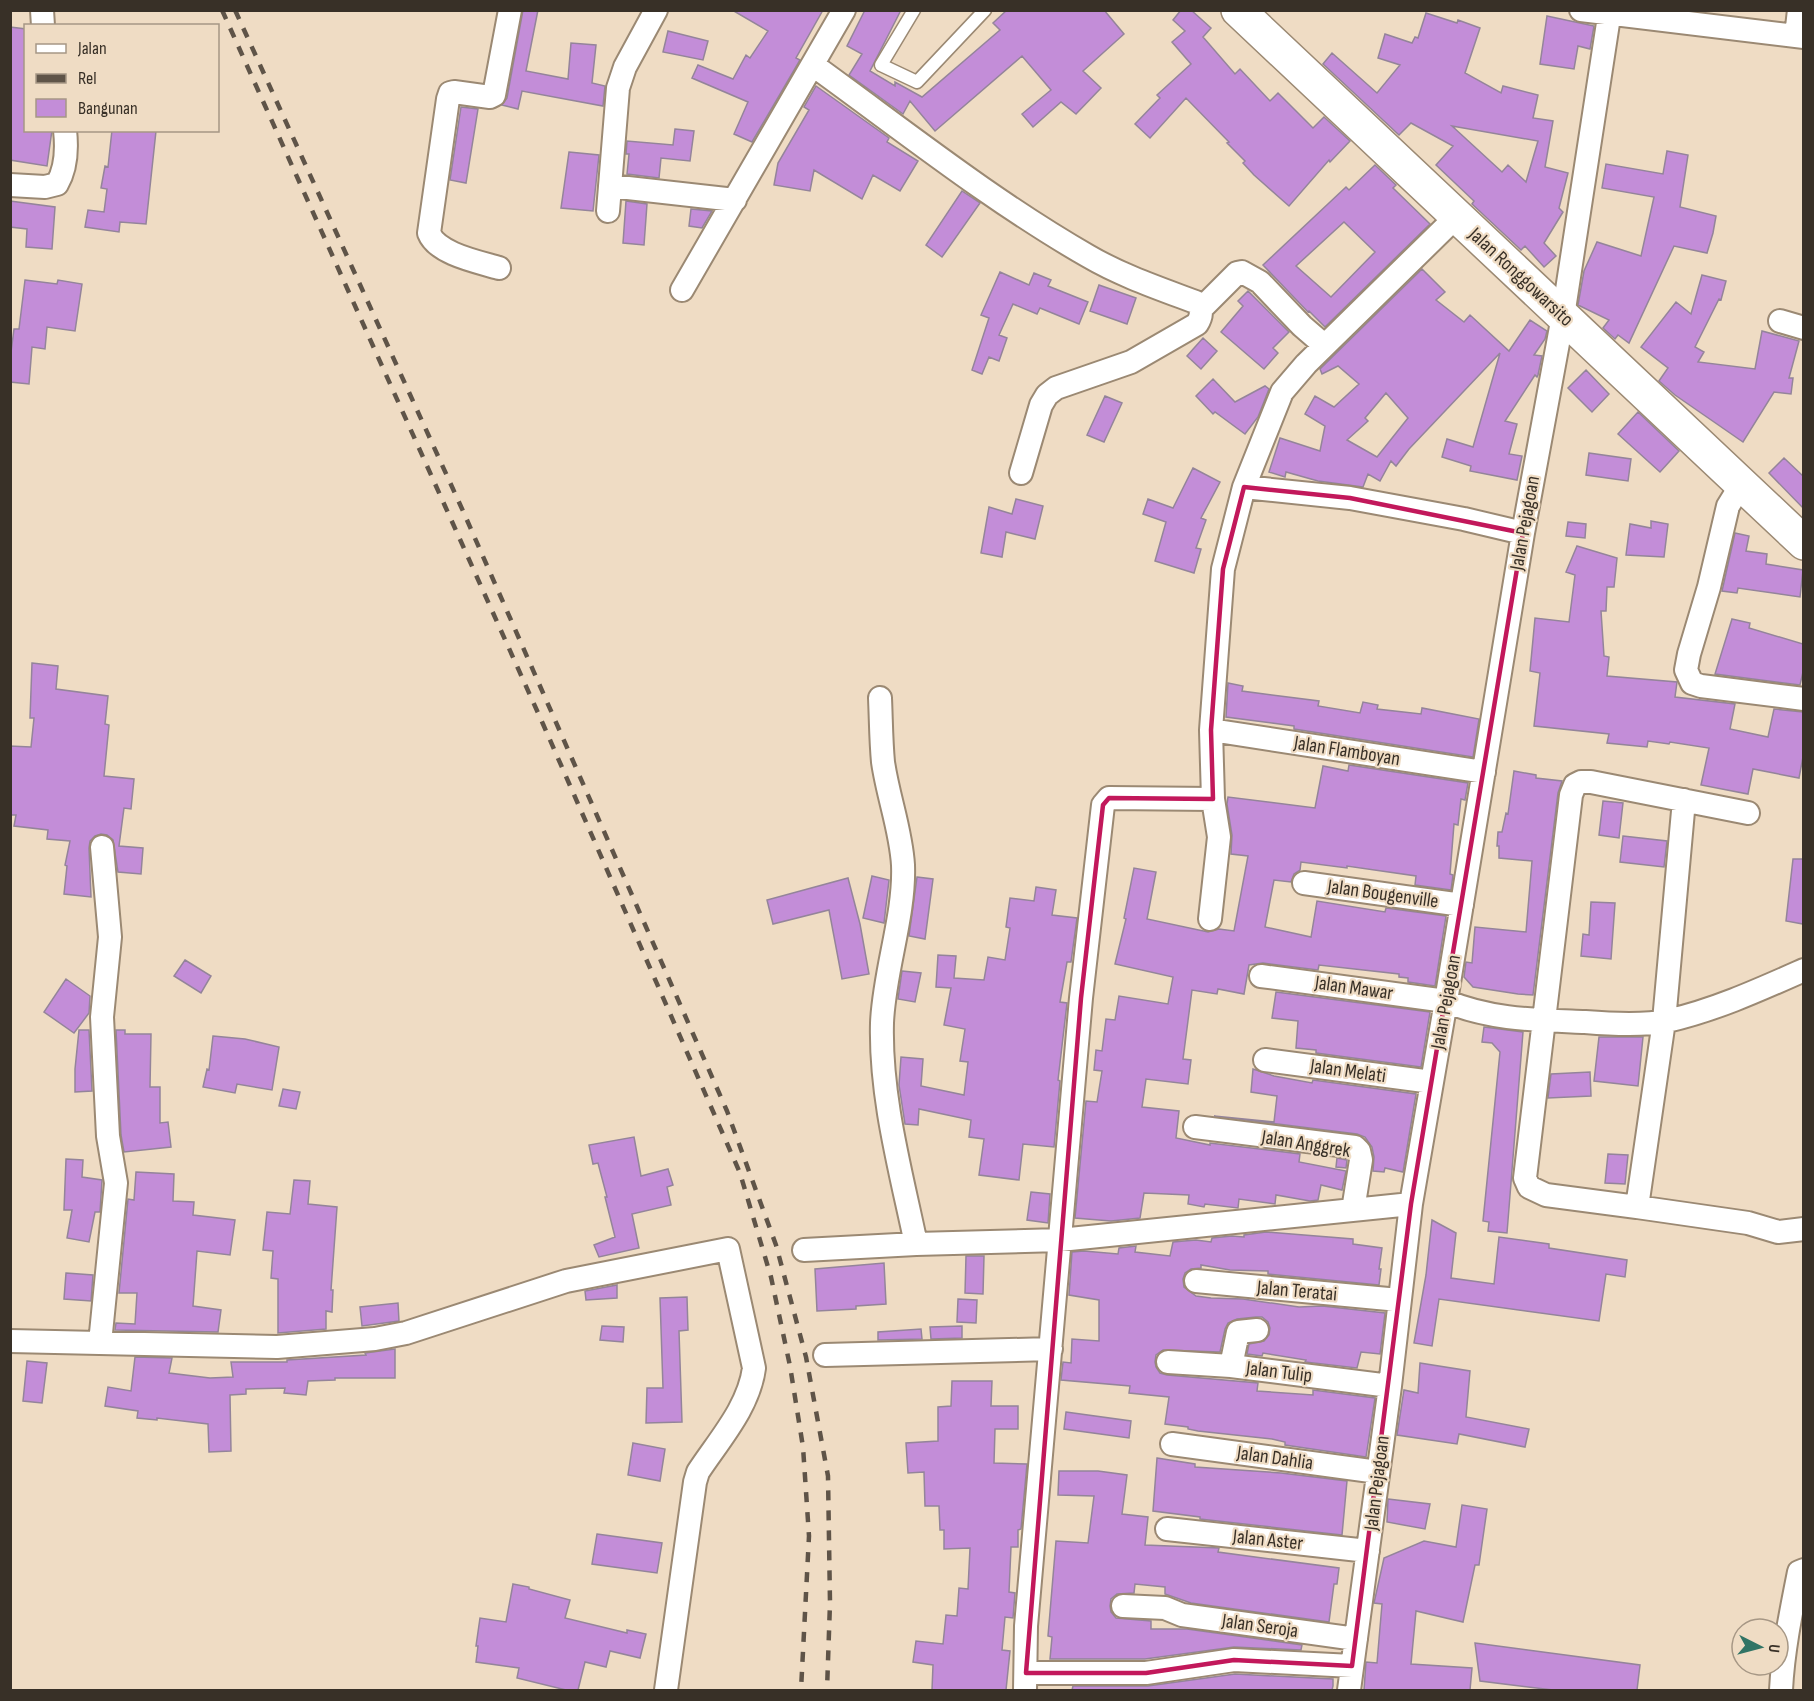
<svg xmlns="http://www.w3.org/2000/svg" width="1814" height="1701" font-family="'Sofia Sans Condensed',sans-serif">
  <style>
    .building { fill: #c38dd8; stroke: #94849a; stroke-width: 1.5; fill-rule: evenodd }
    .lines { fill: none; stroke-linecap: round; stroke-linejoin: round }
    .lane-casing { stroke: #9b8973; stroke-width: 15 }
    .street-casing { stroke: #9b8973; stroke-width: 26 }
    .secondary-casing { stroke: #9b8973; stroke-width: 36 }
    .lane { stroke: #fff; stroke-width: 12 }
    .street { stroke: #fff; stroke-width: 22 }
    .secondary { stroke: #fff; stroke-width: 33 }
    .rail { stroke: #5f5448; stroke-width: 4.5; stroke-dasharray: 10 10; stroke-linecap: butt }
    .marked { fill: none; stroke: #c2185b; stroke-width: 4.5; stroke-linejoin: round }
    .labels { text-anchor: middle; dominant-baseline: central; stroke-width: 4.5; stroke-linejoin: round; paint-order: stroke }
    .street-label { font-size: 20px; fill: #383027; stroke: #efdcc4 }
  </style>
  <rect width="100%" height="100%" fill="#efdcc4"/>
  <path class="building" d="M523 10H538L526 71 568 79 571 43 596 45 592 83 605 86 603 106 522 91 518 109 502 105 507 98Z
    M732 10H823L796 58 800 60 752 142 734 134 748 102 692 78 698 65 733 79 746 55 750 58 768 31Z
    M865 10H901L870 71 895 86V82L922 97 1000 30 993 23 1007 10H1104L1124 34 1083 71 1101 88 1076 114 1061 102 1033 127 1022 114 1051 90 1022 56 935 131 910 101 903 114 849 75 862 54 847 46Z
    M1181 10H1191L1211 28 1203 37 1235 74 1240 69 1270 101 1278 93 1313 128 1324 117 1350 141 1330 162 1329 160 1289 206 1254 175 1243 163 1245 161 1227 143 1229 142 1186 98 1150 138 1135 124 1160 98 1157 95 1191 64 1172 42 1185 31 1173 20Z
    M1426 13 1457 23 1458 20 1480 28 1465 73 1501 93 1503 86 1538 95 1533 118 1553 121 1545 167 1568 173 1559 208 1563 212 1544 243 1556 256 1544 267 1525 246 1521 250 1472 204 1474 201 1436 165 1453 146 1411 123 1399 135 1323 64 1332 53 1377 93 1400 65 1378 58 1385 34 1412 43 1415 37 1418 38ZM1452 126 1538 141 1526 182 1508 165 1502 172Z
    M1547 16 1594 26 1590 49 1578 46 1574 69 1540 64Z
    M10 27 26 29V130H52L47 166 10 160Z
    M668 31 708 41 703 60 663 52Z
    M816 86 889 138 887 142 918 161 900 191 873 175 862 199 814 170 810 191 774 185 778 163 809 110 804 107Z
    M461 107 478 109 466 183 450 180Z
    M675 129 694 131 690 161 661 158 659 178 627 174 629 154H626L627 141 673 145Z
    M112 130 156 131 146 224 120 222 119 232 85 227 88 210 104 212 107 189 101 188 105 166 108 167Z
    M1667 151 1688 155 1680 207 1716 216 1713 233 1707 253 1674 246 1629 343 1618 335 1615 339 1603 328 1609 320 1578 305 1584 271 1597 242 1641 256 1654 197 1602 188 1606 164 1663 174Z
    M569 152 599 155 593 211 561 208Z
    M1375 165 1396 185 1393 188 1430 224 1325 327 1309 311 1308 312 1263 265 1346 187 1349 190ZM1344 222 1375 252 1331 297 1296 266Z
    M962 191 980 203 942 257 926 245Z
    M10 201 55 207 52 249 26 247 27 229 10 227Z
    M626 201 647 204 644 245 623 243Z
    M691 209 712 211 702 228 689 226Z
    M1422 269 1445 292 1436 300 1464 322 1470 315 1509 351 1530 320 1547 331 1545 339 1534 355 1542 356 1538 375 1537 377 1535 375 1505 421 1517 424 1509 454 1522 456 1517 480 1470 471 1471 466 1442 457 1447 439 1473 447 1500 353 1409 449 1396 466 1391 461 1380 481 1368 474 1363 487 1318 481 1286 472 1285 477 1269 472 1280 438 1320 451 1325 426 1305 414 1315 396 1334 407 1359 384 1338 366 1322 374 1320 369ZM1386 393 1408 418 1377 457 1347 440 1368 421 1365 418Z
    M1000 272 1029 285 1034 273 1051 280 1048 286 1088 302 1079 324 1040 308 1037 314 1013 304 999 335 1007 338 999 361 989 357 982 374 972 370 989 318 981 315Z
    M1702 275 1726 281 1721 300 1719 299 1695 347 1704 352 1698 362 1755 369 1762 331 1799 341 1789 378H1793L1791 394 1774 392 1743 442 1675 395 1659 381 1668 368 1641 347 1676 302 1691 314Z
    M25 280 57 284 58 280 82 284 75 331 47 327 45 349 32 347 29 384 10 382V360L14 329H19Z
    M1099 285 1136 298 1127 324 1090 311Z
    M1248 291 1289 332 1273 348 1278 353 1264 369 1221 332 1243 306 1238 301Z
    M1203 338 1217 351 1201 369 1187 356Z
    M1586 370 1609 394 1592 412 1568 388Z
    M1213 379 1235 402 1265 386 1269 389 1258 417 1245 434 1215 412 1213 414 1196 396Z
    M1105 396 1122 403 1104 442 1087 435Z
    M1638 412 1679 451 1660 472 1618 434Z
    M1589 453 1631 459 1628 481 1586 475Z
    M1784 458 1803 476V508L1769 473Z
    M1193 468 1220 482 1201 518 1206 520 1196 548 1201 549 1194 573 1155 561 1166 522 1143 514 1148 499 1173 508Z
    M1016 499 1043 506 1035 539 1006 532 1002 557 981 553 989 507 1012 514Z
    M1651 521 1668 524 1664 557 1626 555 1630 524 1651 528Z
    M1568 522 1586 524 1585 538 1566 536Z
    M1735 533 1749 536 1746 551 1767 554 1766 564 1803 570 1800 597 1738 588 1737 593 1722 591Z
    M1577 546 1617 558 1614 587H1607L1606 611H1601L1604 656 1609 657 1607 676 1677 682 1675 697 1735 704 1730 729 1768 737 1774 709 1803 712V757L1799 778 1753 769 1748 794 1701 785 1709 748 1670 742 1669 744 1648 741 1647 747 1607 743 1609 734 1534 726 1540 673 1530 671 1535 618 1569 622 1575 575 1566 572Z
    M1732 619 1750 623 1749 628 1803 644V672L1800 685 1715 674Z
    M32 663 58 666 56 689 108 696 105 724 109 725 104 776 134 779 131 809 124 808 119 846 143 848 141 874 118 872 113 840 107 835 101 834 95 836 90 841 89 848 91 897 64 894 67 866 65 865 70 841 47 839 48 830 14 826 16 815H10V746L31 747 34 718H30Z
    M1228 683 1243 686 1242 691 1319 701 1318 706 1360 713 1363 702 1378 705 1377 709 1421 714 1422 708 1479 719 1473 757 1294 729V726L1226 717Z
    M1349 765 1468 783 1465 800 1461 799 1458 825 1454 824 1450 874 1453 875 1451 890 1415 885 1416 876 1347 866V868L1301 862 1300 870 1294 874 1291 882 1274 880 1265 927 1311 937 1317 901 1385 912 1386 908 1446 916 1435 986 1408 982V978L1399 977V974L1319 965 1318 970 1263 963 1249 965 1244 994 1218 989 1217 994 1192 990 1183 1059 1191 1060 1188 1084 1146 1079 1142 1107 1179 1111 1176 1138 1210 1145V1143L1300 1154 1299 1162 1346 1171 1342 1190 1321 1185 1318 1200 1310 1201 1276 1195 1275 1204 1239 1199 1238 1208 1205 1204 1204 1207 1188 1204 1189 1195 1144 1193 1140 1218 1111 1221 1075 1218 1086 1101 1097 1102 1102 1071 1094 1070 1096 1050 1102 1051 1106 1019 1115 1020 1119 996 1168 1004 1173 977 1115 964 1126 919 1124 918 1134 868 1156 872 1147 919 1208 932 1219 929 1234 931 1248 856 1231 854 1232 835 1227 804 1228 797 1315 808 1323 766 1348 771Z
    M1514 771 1536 775V778L1562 781 1558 793 1533 995 1518 994 1473 987 1464 977 1466 962 1472 963 1475 927 1526 932 1532 861 1499 858V846H1497L1498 832H1502L1506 813 1508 814Z
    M1603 801 1623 803 1619 838 1599 835Z
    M1623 836 1667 841 1664 867 1620 862Z
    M1793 859H1803V924L1786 921Z
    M872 876 889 880 884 923 863 918Z
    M917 877 933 879 925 939 909 936Z
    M848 878 860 924 869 974 842 979 829 910 773 924 767 900Z
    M1036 887 1056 890 1052 915 1077 918 1071 962H1067L1060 1002 1067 1003 1058 1080 1060 1081 1054 1147 1023 1144 1019 1180 979 1175 984 1139 969 1137 971 1120 919 1109 918 1125 905 1124 899 1085 901 1057 923 1059 921 1086 964 1095 968 1062 960 1061 965 1029 944 1025 951 988 936 987 938 955 956 956 954 978 984 980 988 957 1005 960 1010 928 1006 927 1010 898 1034 901Z
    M1591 902 1615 903 1611 959 1581 956 1583 934 1589 935Z
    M185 960 211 976 201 993 174 976Z
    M902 971 921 973 915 1002 898 999Z
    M66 979 90 996 89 1013 74 1033 44 1012Z
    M1276 992 1430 1012 1421 1067 1316 1053V1050L1296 1048 1298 1021 1272 1018Z
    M1484 1027 1523 1032 1507 1233 1488 1231 1489 1222 1483 1221 1500 1052 1492 1043 1482 1042Z
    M79 1030H89L92 1091 75 1092V1069Z
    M116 1030H125V1034H151L150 1087H160V1123L168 1122 171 1147 124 1152 121 1135Z
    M213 1036 245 1039 279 1047 272 1090 237 1084 235 1093 203 1087 207 1069 209 1070Z
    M1599 1037H1643L1638 1086 1594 1081Z
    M1253 1069 1274 1076 1312 1083 1313 1080 1416 1094 1403 1172 1385 1168 1384 1172 1373 1171 1374 1157 1372 1147 1365 1137 1357 1134 1214 1116 1274 1122 1277 1096 1251 1092Z
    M1590 1072 1591 1096 1548 1098 1551 1074Z
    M283 1089 300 1092 296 1109 279 1106Z
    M634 1137 641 1176 668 1169 673 1185 667 1187 671 1205 632 1214 639 1248 599 1257 594 1245 615 1237 605 1197H607L598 1163 593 1164 589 1145Z
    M1608 1154 1628 1155 1625 1184 1605 1183Z
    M1337 1158 1347 1160 1346 1168 1336 1167Z
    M66 1159 83 1160 82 1177 102 1180 100 1212H95L89 1242 67 1238 72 1210H64Z
    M136 1172 174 1174 173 1201 194 1202 193 1215 235 1220 230 1255 197 1251 193 1306 221 1310 218 1332 115 1330 116 1323 135 1324 137 1293H119L128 1199 134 1200Z
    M294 1180 310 1181 308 1204 337 1207 331 1290H333L332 1312 326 1311V1329L278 1333V1279L271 1278 273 1251 263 1250 267 1212 290 1214Z
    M1031 1192 1050 1194 1048 1223 1027 1220Z
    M1432 1220 1456 1233 1451 1278 1494 1284 1499 1237 1549 1244V1248L1627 1260 1625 1277 1606 1274 1599 1321 1439 1299 1432 1346 1414 1343 1426 1275Z
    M1266 1232 1353 1239V1244L1382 1248 1379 1269H1381L1379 1285 1268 1274V1271L1230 1270 1201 1265V1268L1191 1269 1185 1273 1183 1279 1184 1287 1196 1296 1211 1298 1243 1299 1299 1307 1322 1306 1385 1313 1380 1354 1361 1352 1357 1368 1305 1362 1306 1360 1263 1353 1262 1356 1247 1354 1249 1344 1264 1341 1269 1335 1270 1328 1268 1322 1262 1317H1256L1237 1319 1228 1323 1225 1329 1220 1352 1163 1350 1156 1355 1155 1362 1156 1367 1160 1373 1167 1375 1258 1383 1257 1391 1313 1395V1390L1375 1398 1366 1457 1285 1445V1442L1272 1439 1198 1431 1188 1429V1427L1165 1424 1169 1397 1129 1393 1130 1386 1061 1380 1063 1362 1071 1363 1072 1339 1099 1341V1300L1069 1295 1072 1252 1084 1251 1118 1254 1119 1248 1136 1246 1135 1252 1170 1256 1173 1242 1196 1240 1211 1242 1212 1238 1232 1236 1244 1237V1235Z
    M966 1256H984L983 1294 965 1293Z
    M884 1263 886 1304 856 1306V1309L817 1311 815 1269Z
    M66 1273 93 1275 91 1301 64 1299Z
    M617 1285V1298L586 1300 585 1291Z
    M687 1297 688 1330 679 1331 682 1422 646 1423 647 1388H663L660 1298Z
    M958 1299 977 1300 976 1323 957 1322Z
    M398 1303 399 1321 362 1326 360 1307Z
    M602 1326 624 1327 623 1342 600 1340Z
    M962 1326V1338L931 1339 930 1327Z
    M921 1329 922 1339 878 1340V1332Z
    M395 1349V1378H335V1380L308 1381 306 1395 284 1393 285 1388 246 1389V1394L230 1395 231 1451 209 1452 208 1424 157 1418V1420L137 1418 138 1411 105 1406 108 1387 131 1391 135 1357 172 1358 169 1373 210 1378 233 1377 231 1362H287V1360L366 1355 365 1353Z
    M27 1361 47 1363 42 1403 23 1401Z
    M1420 1363 1470 1371 1466 1417 1529 1429 1525 1447 1459 1434 1457 1444 1397 1435 1404 1390 1418 1393Z
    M952 1381H992L991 1406H1018V1429H995L994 1463 1027 1464 1021 1529 1018 1530V1547H1011L1009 1592 1015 1593 1013 1618 1005 1617 1002 1650 1010 1651 1006 1690H932L933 1665 913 1662 916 1641 943 1644 946 1615 957 1616 959 1588 968 1589 970 1548 944 1549V1530H940L939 1506H925L924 1472 908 1473 906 1443 938 1441V1407L951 1406Z
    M1066 1412 1131 1421 1129 1438 1064 1429Z
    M633 1443 665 1449 660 1481 628 1475Z
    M1157 1458 1195 1464V1467L1281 1473 1347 1481 1342 1535 1200 1519V1517L1153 1511Z
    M1059 1471H1098L1127 1475 1122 1514 1148 1517 1145 1545 1219 1548 1218 1552 1339 1568 1337 1584H1334L1329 1622 1191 1603 1165 1594V1587L1135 1584 1134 1593 1117 1594 1111 1599 1110 1606 1111 1612 1116 1618 1151 1621V1629H1187L1302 1645 1301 1650 1234 1647 1145 1659H1050L1052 1637 1048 1636 1056 1541 1088 1543 1094 1496 1058 1495Z
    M1388 1499 1430 1504 1425 1529 1387 1522Z
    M1462 1505 1487 1509 1479 1565H1475L1463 1622 1416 1611 1411 1664 1472 1668 1470 1690H1364L1366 1662 1377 1663 1382 1604 1374 1603 1384 1558 1424 1541 1456 1547Z
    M597 1534 662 1543 657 1573 592 1564Z
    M513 1584 529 1587V1589L570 1600 565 1618 627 1633V1630L646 1634 640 1658 610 1651 606 1667 585 1662 578 1690H566L517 1678 519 1668 476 1662 478 1646H476L480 1618 506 1622Z
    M1475 1643 1640 1665 1637 1690H1553L1480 1681Z
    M1235 1674 1333 1679V1686L1332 1690H1072L1073 1686H1148Z"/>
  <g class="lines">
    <defs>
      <path id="lane" d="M914 10 881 65 917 82 985 10"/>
      <path id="street" d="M42 10 43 26
        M1581 10 1804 37
        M1796 36 1799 10
        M813 65C903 130 992 201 1088 256 1122 276 1161 289 1198 303 1202 311 1202 316 1197 324L1131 362 1056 388 1047 395 1041 405 1021 473
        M10 185 45 187 57 184C66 169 67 148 65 130
        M610 186 735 200
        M608 211 618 88 625 67 656 10
        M499 268C479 262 437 254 429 233L448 99 450 93 454 92 490 97 494 95 510 10
        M682 290 844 10
        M1201 309 1237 273 1242 272 1260 282 1302 326 1324 345
        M1780 321 1804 328
        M1741 485 1728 506 1709 587 1689 654 1686 670 1692 683 1701 686 1804 699
        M1244 487 1350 498 1464 519 1523 533
        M880 698C881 720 881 741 883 762 888 797 901 830 903 865 905 916 884 971 882 1023 880 1097 901 1172 916 1244
        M1211 730 1484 772
        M1684 800 1664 1021 1637 1207 1546 1195 1529 1187 1525 1178 1571 795 1575 785 1581 782H1591L1748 813
        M1304 883 1462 905
        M1210 919 1219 837 1213 799
        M1261 976 1446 1001C1490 1020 1538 1020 1585 1022 1610 1024 1643 1026 1667 1021 1715 1010 1759 990 1804 970
        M1265 1060 1432 1082
        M1195 1127 1355 1147 1359 1151 1361 1160 1353 1210
        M1637 1207 1748 1223 1778 1232 1804 1229
        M804 1250 916 1244 1060 1240 1411 1204
        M1196 1281 1399 1300
        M10 1341 277 1347 375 1339 406 1333 566 1281 728 1249 754 1368C749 1407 719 1440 698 1472L695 1482 666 1690
        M100 1343 116 1183 108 1136 102 1017 110 937 102 847
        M825 1355 1051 1349
        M1168 1362 1231 1366 1390 1386
        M1231 1366 1238 1332 1257 1330
        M1172 1444 1378 1472
        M1167 1529 1368 1551
        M1123 1606 1165 1608 1182 1615 1356 1639
        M1026 1673H1146L1234 1660 1352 1666
        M1025 1690 1026 1626 1081 998 1103 805 1109 798 1213 799 1211 730 1223 569 1244 487 1282 392 1306 364 1457 216
        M1349 1690 1390 1386 1411 1204 1446 1001 1523 533 1563 316 1610 10
        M1781 1690C1783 1651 1791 1612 1799 1572L1804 1570"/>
      <path id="secondary" d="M1238 10 1804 543"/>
    </defs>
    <use href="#lane" class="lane-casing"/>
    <use href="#street" class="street-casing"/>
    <use href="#secondary" class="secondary-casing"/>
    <use href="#lane" class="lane"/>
    <use href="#street" class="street"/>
    <use href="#secondary" class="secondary"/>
    <path class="rail" d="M222 10 543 724 740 1173 771 1277 790 1366 803 1447 809 1536 801 1690
      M235 10 463 511 727 1111 776 1245 806 1357 828 1476 830 1603 827 1690"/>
  </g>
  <path class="marked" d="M1244 487 1350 498 1523 533 1411 1204 1352 1666 1234 1660 1146 1673H1026L1081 998 1103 805 1109 798 1213 799 1211 730 1223 569Z"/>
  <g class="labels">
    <g class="street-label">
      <text transform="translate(1521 277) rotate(43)">Jalan Ronggowarsito</text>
      <text transform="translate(1525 523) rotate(-80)">Jalan Pejagoan</text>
      <text transform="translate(1347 751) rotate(9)">Jalan Flamboyan</text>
      <text transform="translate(1383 894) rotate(8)">Jalan Bougenville</text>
      <text transform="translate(1354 988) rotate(8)">Jalan Mawar</text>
      <text transform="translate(1446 1002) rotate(-80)">Jalan Pejagoan</text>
      <text transform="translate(1348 1071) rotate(8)">Jalan Melati</text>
      <text transform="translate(1306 1144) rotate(9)">Jalan Anggrek</text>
      <text transform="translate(1297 1291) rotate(5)">Jalan Teratai</text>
      <text transform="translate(1279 1372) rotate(7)">Jalan Tulip</text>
      <text transform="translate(1275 1458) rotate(8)">Jalan Dahlia</text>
      <text transform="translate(1377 1483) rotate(-83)">Jalan Pejagoan</text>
      <text transform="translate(1268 1540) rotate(6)">Jalan Aster</text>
      <text transform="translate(1260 1626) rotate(8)">Jalan Seroja</text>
    </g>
  </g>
  <rect width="1814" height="1701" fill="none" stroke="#383027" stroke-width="24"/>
  <rect x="24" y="24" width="195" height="108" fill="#efdcc4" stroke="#a69785" stroke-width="1.5"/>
  <rect x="36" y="44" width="30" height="9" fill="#ffffff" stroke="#a69785" stroke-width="1.5"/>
  <text x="78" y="54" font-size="18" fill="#383027">Jalan</text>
  <rect x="36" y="74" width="30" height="9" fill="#5f5448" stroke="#a69785" stroke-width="1.5"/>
  <text x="78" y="84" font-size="18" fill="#383027">Rel</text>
  <rect x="36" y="99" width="30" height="18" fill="#c38dd8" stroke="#a69785" stroke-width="1.5"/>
  <text x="78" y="114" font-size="18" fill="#383027">Bangunan</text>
  <g transform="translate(1760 1647) rotate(96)"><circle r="28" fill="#efdcc4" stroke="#a69785" stroke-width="1.5"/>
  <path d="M0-4.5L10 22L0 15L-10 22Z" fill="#317465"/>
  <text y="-9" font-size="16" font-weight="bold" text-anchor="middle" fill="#383027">U</text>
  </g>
</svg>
